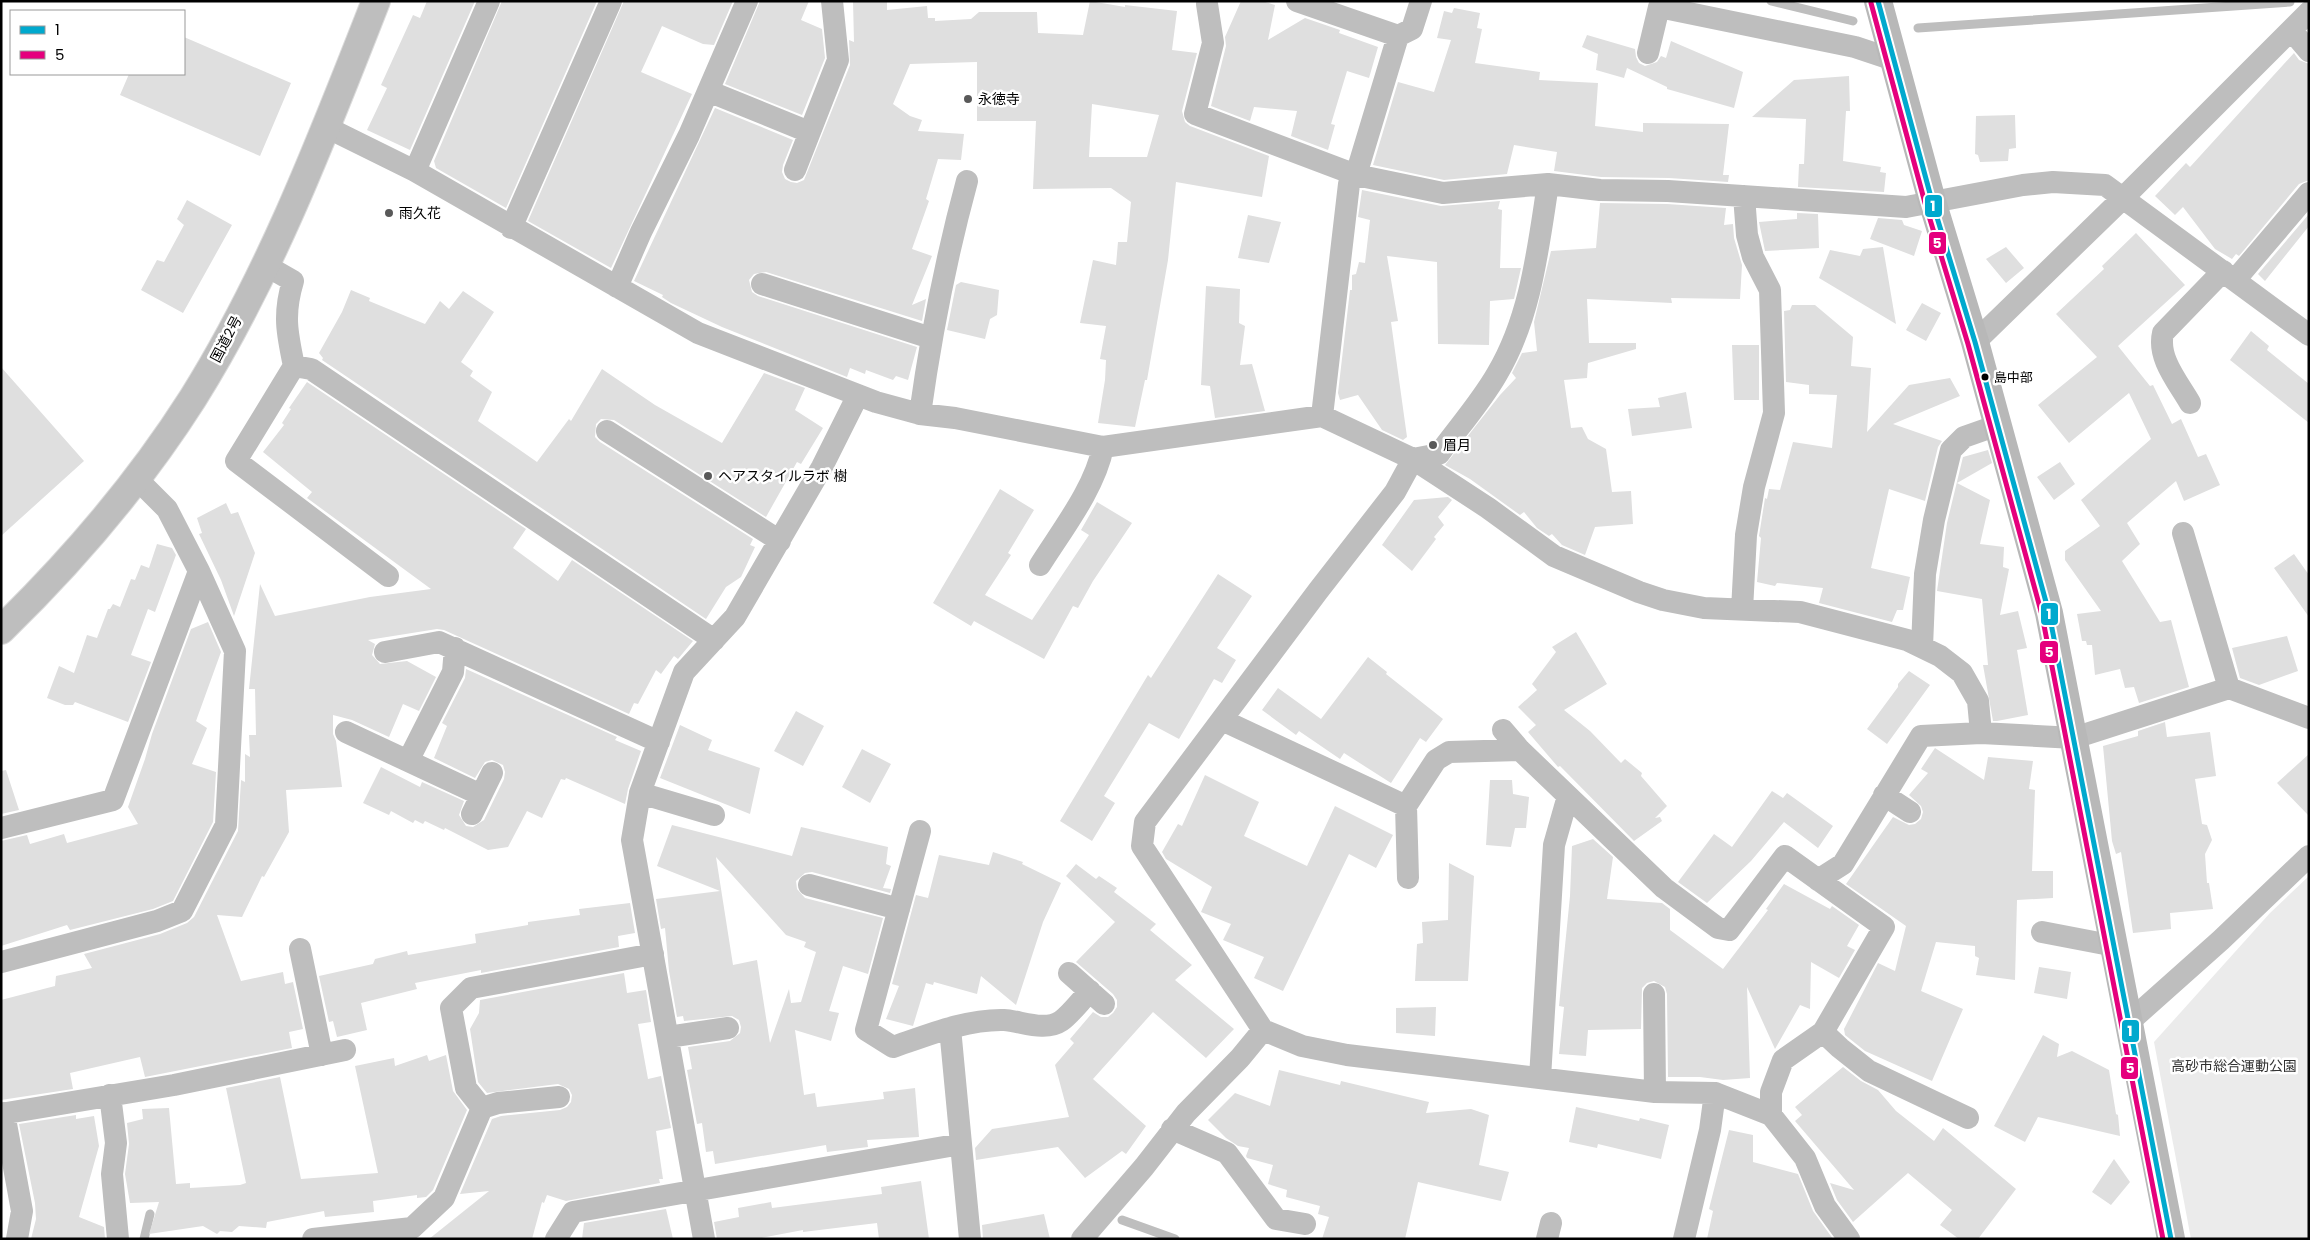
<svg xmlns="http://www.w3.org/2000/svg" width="2310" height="1240" font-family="Poppins,'Noto Sans JP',sans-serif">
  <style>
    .green { fill: #ebebeb }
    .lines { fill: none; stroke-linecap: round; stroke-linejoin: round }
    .stream { stroke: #bebebe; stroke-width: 9 }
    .building { fill: #dfdfdf; fill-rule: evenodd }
    .highway-casing { stroke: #dbdbdb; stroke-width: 30 }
    .street { stroke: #bebebe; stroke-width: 22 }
    .secondary { stroke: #b8b8b8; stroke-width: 28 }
    .highway { stroke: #bebebe; stroke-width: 28 }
    .bus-1-casing { stroke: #fff; stroke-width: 9 }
    .bus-2-casing { stroke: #fff; stroke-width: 9 }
    .bus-1 { stroke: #00a9ce; stroke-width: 5 }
    .bus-2 { stroke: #e5007d; stroke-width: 5 }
    .poi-dot { fill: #595959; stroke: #fff; stroke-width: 2 }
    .bus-dot { fill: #000; stroke: #fff; stroke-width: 2 }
    .labels { text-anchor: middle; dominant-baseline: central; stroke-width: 5; stroke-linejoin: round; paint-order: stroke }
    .bus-label { font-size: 13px; fill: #000; stroke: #fff; text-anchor: start }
    .poi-label { font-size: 14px; fill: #000; stroke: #fff; text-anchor: start }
    .street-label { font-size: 14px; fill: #000; stroke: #fff }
    .park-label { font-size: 14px; fill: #323232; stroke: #fff }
    .line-badge { stroke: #fff; stroke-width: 2 }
    .badge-label { font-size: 14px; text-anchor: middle; font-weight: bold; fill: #fff }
  </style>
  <rect width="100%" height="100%" fill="#fff"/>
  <path class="green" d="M2309 876V1239H2191L2154 1042 2270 913Z"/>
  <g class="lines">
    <path class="stream" d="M1771 1 1853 21
      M1918 28 2290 2
      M1122 1220 1175 1239
      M144 1239 150 1214"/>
  </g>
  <path class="building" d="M427 1H475L410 150 367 130 387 88 381 85 413 15 420 18Z
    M502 1H597L506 208 436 168 434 161Z
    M624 1H733L714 45 703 44 662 26 641 72 692 94 611 268 528 221Z
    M760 1H809L801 20 822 29 825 58 802 115 725 84Z
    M853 1H887V10L927 6 928 18H935V21L971 19 979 12H1037L1038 33 1083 35 1090 1 1125 7V5L1177 11 1172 50 1197 53 1182 111 1185 122 1190 126 1269 156 1262 197 1176 182 1168 260 1147 380H1145L1135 427 1098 423 1105 380 1106 360 1100 359 1106 326 1080 323 1093 260 1116 265 1118 242H1127L1131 202 1111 188 1033 189 1036 121H977V62L910 64 893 104 910 116 922 120 918 131 964 134 961 160 938 159 926 199 929 201 912 249 932 256 912 305 926 299 922 321 766 272 754 274 749 280 752 292 758 296 917 347 908 380 896 376 893 380 866 370 865 374 850 368 847 377 722 327 671 303 662 297 663 295 634 281 715 108 793 140 783 165 782 172 785 179 791 182 797 183 804 180 850 65 849 40 854 42ZM1092 104 1159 115 1147 157H1089Z
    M1241 1H1262L1275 5 1268 40 1305 18 1340 30 1339 33 1378 47 1369 78 1347 71 1331 124 1335 125 1328 150 1291 136 1297 111 1254 107 1250 121 1211 106 1226 46 1225 37Z
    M1454 8 1480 13 1477 28 1482 29 1475 63 1540 72 1539 80 1598 83 1595 126 1643 132V123L1729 124 1723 175H1729L1728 182 1669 178 1601 177 1554 171 1557 152 1514 145 1507 174 1444 180 1373 165 1398 82 1434 92 1451 40 1437 38 1444 11 1452 13Z
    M1587 35 1635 49 1636 57 1639 63 1645 66 1657 62 1661 56 1666 58 1671 41 1743 72 1734 108 1667 89V87L1627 68 1624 78 1596 70 1598 54 1582 47Z
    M184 37 291 83 260 156 120 95 129 74H184Z
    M2294 53 2299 60 2309 64V180L2299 184 2239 256 2236 254 2232 259 2215 249 2183 207 2175 215 2155 196 2186 163 2190 167Z
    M1849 76 1850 111H1846L1843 161 1881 167 1880 172 1886 173 1884 192 1798 187 1799 164H1804L1806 119 1752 117 1794 80Z
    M2015 115 2016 148 2009 149 2008 161 1980 162 1978 155 1975 154 1976 116Z
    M1362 190 1441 206 1500 201 1498 209 1502 210 1500 268H1521L1514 299 1490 301 1489 345 1438 344 1437 262 1387 256 1398 321 1391 322 1407 437 1403 440 1382 430 1358 395 1340 400 1338 393 1350 290H1352V275L1356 274 1359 262 1365 263 1370 220 1358 217Z
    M187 200 232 225 183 313 141 290 157 260 164 262 184 225 177 219Z
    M1600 203 1667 204 1726 208 1724 225 1733 224 1734 238 1742 265 1740 299 1671 298 1672 303 1587 299 1589 343H1636V349L1588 363 1587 378 1564 380 1571 428 1582 427 1588 439 1606 449 1612 492 1631 491 1633 524 1595 527 1585 555 1562 545 1552 534 1549 536 1537 528 1524 512 1520 515 1470 479 1445 465 1500 395 1516 378 1512 373 1522 353 1537 351 1534 322 1551 251 1596 248Z
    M1797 213 1818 214 1819 248 1765 251 1759 222 1797 219Z
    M2309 214V226L2265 281 2258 274Z
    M1248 215 1281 222 1269 263 1238 258Z
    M1878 218 1902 220 1904 225 1922 231 1914 256 1870 239Z
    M2136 233 2185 285 2118 346 2150 386 2153 385 2172 424 2181 419 2198 457 2206 454 2220 485 2184 501 2176 481 2127 523 2140 544 2122 561 2160 622 2171 620 2189 687 2139 703 2134 687 2125 688 2120 669 2095 675 2092 645H2087L2086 641H2082L2077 614 2101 611 2065 560V551L2100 526 2081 500 2151 439 2129 393 2069 443 2038 405 2097 357 2056 314 2104 269 2102 266Z
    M1883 247 1896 324 1819 278 1830 250 1860 256 1863 249Z
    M2006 247 2024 268 2006 283 1986 259Z
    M961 282 999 290 997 315 990 319 985 339 947 330 956 285Z
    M1206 286 1240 289 1239 323 1245 326 1240 365 1252 364 1265 411 1215 418 1210 386 1201 385Z
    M351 290 370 298 369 301 425 324 440 301 449 309 463 291 494 312 461 362 473 371 470 376 492 392 478 421 537 462 569 419 571 421 602 369 655 405 722 443 764 373 805 388 795 410 823 428 801 464 797 462 766 517 614 420 601 419 596 424 595 437 600 442 753 539 750 545 755 547 741 577 726 587 706 619 322 360 323 358 319 353 342 312Z
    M1922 303 1941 313 1926 341 1906 330Z
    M1792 305H1815L1853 337 1851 366 1871 368 1867 432 1909 385 1950 378 1960 396 1893 424 1942 441 1938 447 1925 501 1889 489 1871 568 1910 577 1903 610H1897L1892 622 1819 603 1823 588 1777 583 1775 586 1757 582 1761 538 1759 536 1765 498 1767 499 1769 489 1780 490 1793 442 1832 448 1837 395 1809 394V385L1786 382 1784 311 1790 310Z
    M2251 331 2269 346 2267 350 2309 384V423L2230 360Z
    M1732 345H1759V400H1734Z
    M1 367 84 461 1 536Z
    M307 382 526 529 513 548 558 581 572 560 693 641 678 659 674 656 661 674 656 670 638 704 634 703 629 714 444 630 437 629 368 640 375 644 372 655 380 664 407 661 436 677 419 711 403 704 389 737 352 720 333 715V734L336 741 342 787 286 790 289 832 264 877 262 876 242 917 217 915 241 981 283 972 285 984 293 982 303 1029 289 1032 292 1048 145 1077 140 1057 70 1073 73 1089 1 1100V1000L55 986 56 976 92 968 84 954 160 934 187 923 194 917 238 831 241 780 245 782V754L250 757 249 735H256L255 689H249L260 584 275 616 370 597 431 589 307 498 312 492 263 452 284 425 282 423 291 409 289 408Z
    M1686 392 1692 428 1632 436 1628 409 1660 407 1658 398Z
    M1988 450 1992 463 1957 483 1990 500 1980 544 2004 547 2003 567 2009 569 2000 615 2018 611 2027 648 2017 650 2028 715 1997 721H1993L1983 665H1988L1982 599 1937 591 1947 523 1963 457Z
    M2060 462 2075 484 2054 500 2037 477Z
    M1000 489 1034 510 1008 553 1011 555 985 595 1032 620 1089 535 1081 530 1097 502 1132 523 1093 581 1078 608 1073 606 1044 659 974 621 971 626 933 603Z
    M1448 497 1452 500 1438 517 1444 525 1434 537 1436 539 1412 571 1382 545 1414 500Z
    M226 503 231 514 238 512 255 553 234 616 221 580 199 534 202 533 197 518Z
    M157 544 172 548 176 555 155 612 148 609 131 655 151 662 128 722 75 702 73 705H65L47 698 59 666 74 673 87 635 97 638 108 609H110L113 604 120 607 131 579 135 580 141 565 149 568Z
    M2294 554 2309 575V617L2274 568Z
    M1218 574 1252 596 1217 648 1236 660 1222 683 1214 679 1179 739 1149 723 1104 796 1115 803 1092 841 1060 821 1148 675 1151 678Z
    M208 622 221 652 196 721 207 728 192 764 216 772 213 822 173 901 153 909 70 930 67 925 1 946V841L27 835 30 844 64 834 67 843 138 824 128 807 145 759 152 734 191 629Z
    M1576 632 1607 684 1564 710 1590 731 1621 763 1625 759 1642 773 1641 776 1667 806 1655 818 1660 817 1662 821 1634 841 1560 766 1558 767 1528 732 1536 725 1518 707 1537 690 1532 684 1556 652 1552 647Z
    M2287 636 2298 671 2259 685 2240 678 2232 648Z
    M1368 657 1387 672 1386 674 1443 719 1426 742 1420 738 1391 783 1344 753 1340 759 1299 731 1296 735 1262 710 1278 688 1321 719Z
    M466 669 617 737 615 740 641 751 628 789 625 804 566 778 565 780 561 779 542 818 527 811 508 847 488 850 445 828 444 830 425 821 423 824 415 820 413 823 391 811 389 815 363 803 381 767 420 787 422 782 464 801 459 815 466 826 473 827 484 820 504 779 505 772 503 765 492 760 485 762 475 778 434 758 447 726 442 723 465 678Z
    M1909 671 1930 685 1887 744 1867 729 1898 687V684Z
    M796 711 824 726 803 766 774 751Z
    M2165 722 2167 737 2210 732 2216 776 2195 779 2202 824 2207 825 2212 840 2205 854 2207 883H2209L2213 909 2170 913 2171 929 2133 933 2121 852 2116 854 2112 841 2103 746 2138 736V731Z
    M680 725 712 740 708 750 760 768 750 814 660 778Z
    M1935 748 1984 780 1988 757 2033 761 2029 789 2035 790 2032 871H2053V898L2017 900 2015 980 1976 975 1979 958 1975 956V946L1936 942 1921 991 1963 1009 1932 1081 1865 1051 1845 1035 1844 1029 1878 963 1895 971 1906 926 1846 884 1893 817 1909 825 1915 824 1921 819 1923 812 1921 806 1909 795 1928 773 1921 769Z
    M862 749 891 764 870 803 842 787Z
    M2309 754V816L2277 783Z
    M6 770 19 810 1 814V771Z
    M1205 775 1259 802 1244 836 1307 866 1335 806 1393 835 1376 868 1349 854 1283 991 1254 978 1264 957 1223 940 1231 924 1201 912 1212 887 1166 859 1162 852 1178 824 1182 826Z
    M1490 780H1512L1513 794 1529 797 1526 828H1515L1511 847 1486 845Z
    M1772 791 1783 798 1787 793 1833 826 1818 848 1784 822 1751 861 1707 903 1678 882 1714 834 1732 847Z
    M672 825 792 856 801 827 888 847 886 864 891 866 883 888 891 889 890 893 812 872 805 873 796 881 797 889 805 898 883 918 868 974 843 966 829 1011 839 1013 831 1041 795 1030 804 1095 815 1093 817 1107 884 1099 883 1092 915 1088 919 1137 867 1140 868 1147 827 1152 826 1145 715 1164 713 1151 706 1152 702 1123 697 1124 687 1070 692 1069 688 1047 730 1041 740 1033 741 1027 739 1020 732 1016 684 1021 683 1016 677 1017 669 971 665 928 661 929 656 899 720 891 657 866ZM716 857 786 935 806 942 804 947 816 952 801 1002 791 1003 789 989 770 1043 757 960 733 965Z
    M1593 839 1613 857 1607 899 1662 903 1670 909V930L1723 969 1768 910 1766 909 1784 884 1830 909 1832 906 1859 925 1847 946 1855 950 1839 978 1811 962 1810 1009 1800 1005 1775 1049 1747 987 1750 1078 1723 1080 1700 1077H1668L1667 994 1665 987 1654 981 1647 983 1642 988 1641 1029 1588 1030 1586 1056 1559 1054 1564 1007 1559 1006 1570 896 1572 846Z
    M993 852 1023 862 1022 864 1061 883 1043 922 1016 1005 981 976 977 994 934 982 933 985 926 983 913 1026 886 1019 899 986 892 984 916 895 928 898 939 855 989 865Z
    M1449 863 1474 876 1468 981H1415L1417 944 1423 943 1422 922 1448 920Z
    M1076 864 1096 879 1099 876 1117 888 1114 892 1156 924 1150 930 1192 965 1175 980 1234 1029 1206 1058 1153 1012 1093 1079 1146 1126 1126 1154 1122 1151 1085 1178 1058 1147 976 1160 975 1148 992 1129 1069 1117 1055 1065 1074 1043 1070 1039 1093 1012 1101 1017H1108L1113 1013 1117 1007V1000L1113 994 1076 962 1115 922 1066 876Z
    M630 903 635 933 618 936 619 947 481 973V970L415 983 417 989 361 1003 367 1030 337 1037 333 1021 329 1022 319 976 373 964 375 959 407 951 408 955 476 943 475 934 528 925V922L580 915 579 909Z
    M2039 967 2071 972 2067 999 2034 993Z
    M624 973 627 993 646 990 651 1022 638 1024 648 1079 661 1076 671 1128 656 1131 663 1179H659L660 1183 566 1201 547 1195 544 1203 542 1202 532 1239H429L489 1191 460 1194 492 1119 501 1116 560 1110 567 1107 571 1102 572 1095 569 1089 558 1084 487 1093 478 1082 470 1029 479 1013 480 1000Z
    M1436 1007 1435 1036 1396 1033V1008Z
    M2043 1035 2059 1044 2057 1057 2072 1051 2109 1070 2116 1114 2118 1115 2120 1136 2038 1117 2025 1142 1994 1126Z
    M427 1055 429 1061 446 1055 453 1091 467 1110 433 1190 426 1197 417 1198V1195L373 1201 374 1212 325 1217 324 1211 267 1222 266 1228 239 1226 232 1232 220 1231 217 1234 203 1226 149 1234 159 1202 130 1203 125 1174 129 1144 127 1123 143 1119 142 1109 169 1108 176 1184 190 1183V1188L240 1185 246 1183 226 1088 280 1077 301 1179 378 1173 355 1066 394 1058 395 1066Z
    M1843 1067 1861 1081 1878 1090 1896 1111 1934 1141 1943 1128 2016 1189 1978 1239H1959L1940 1225 1952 1210 1908 1173 1853 1222 1837 1200 1830 1183 1854 1190 1795 1121 1802 1115 1795 1107Z
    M1279 1070 1340 1085 1341 1081 1429 1102 1426 1113 1471 1109 1489 1115 1479 1165 1509 1172 1501 1201 1418 1182 1405 1239H1322L1329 1217 1318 1214 1320 1206 1286 1197 1287 1190 1268 1184 1273 1165 1247 1158 1246 1156 1249 1148 1238 1146 1226 1138 1208 1120 1235 1093 1270 1106Z
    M1576 1107 1639 1121 1640 1118 1669 1125 1661 1159 1598 1144 1597 1148 1569 1142Z
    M76 1115V1119L94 1116 99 1146 79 1217 104 1227 105 1239H31L36 1219 35 1203 19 1124Z
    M1729 1130 1753 1135V1162L1798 1174 1813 1211 1833 1239H1707L1713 1211 1709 1209Z
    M2114 1159 2130 1182 2111 1205 2092 1192Z
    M921 1181 929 1239H879L877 1223 803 1232V1230L756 1239H717L714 1222 739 1217 738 1208 771 1202 772 1208 882 1194 881 1187Z
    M666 1209 673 1239H582L584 1223Z
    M1044 1214 1050 1239H983L982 1225Z"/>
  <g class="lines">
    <defs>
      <path id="highway" d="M1 630C73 560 139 483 193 398 270 275 323 136 376 1"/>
    </defs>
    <use href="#highway" class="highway-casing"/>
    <path class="street" d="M1297 1 1398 36 1356 175 1443 193 1548 184 1600 190 1668 191 1906 207 2023 185 2053 182 2105 185 2309 335
      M1207 4 1213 43 1195 114 1356 175 1349 184 1322 416
      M2291 30 2309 51
      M1398 36 1412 29 1421 1
      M1648 53 1659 7 1855 47 1894 60
      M708 91 809 132
      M326 127 415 171 698 333 876 402 920 414 955 418 1103 447 1322 416 1413 459 1488 508 1554 556 1639 592 1663 600 1704 608 1800 612 1907 640 1940 656 1962 673 1978 701 1981 733 2074 738 2229 688 2183 533
      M795 170 838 60 832 1
      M415 171 489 1
      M1548 184C1538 248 1531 317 1497 374 1481 402 1458 428 1439 454L1413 459 1395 492 1318 591 1145 822 1142 846 1263 1030 1302 1046 1347 1055 1655 1092 1715 1093 1771 1115 1805 1158 1825 1206 1849 1239
      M511 228 611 1
      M265 265 293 281C283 314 287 333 294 366L236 461 388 576
      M2235 280 2309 193
      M762 284 931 338
      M617 287 641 232 689 135 747 1
      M1975 342 2123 198 2309 12
      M294 366 311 369 714 640
      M2190 403C2178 382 2157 358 2163 333L2223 271
      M920 414C931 335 946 258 967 181
      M607 431 780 541
      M1040 565C1062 530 1095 488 1103 447
      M1742 610 1746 535 1754 487 1774 413 1770 290 1753 257 1747 235 1744 196
      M1922 647 1925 574 1934 520 1951 450 1964 437 1998 425
      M385 652 439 642 659 742
      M2229 688 2309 718
      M1222 720 1406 806
      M1503 730 1520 750 1664 888 1718 928 1729 930 1785 856 1884 927 1823 1032 1783 1060 1771 1092V1115
      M346 732 481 795
      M408 761 453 672 455 648
      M640 793 714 815
      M1884 795 1910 812
      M472 814 492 773
      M1 828 113 800 199 571
      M920 831 866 1030 893 1047C928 1035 967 1019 1004 1020 1021 1021 1045 1032 1061 1021 1071 1014 1081 1000 1090 991
      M1408 878 1406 806 1436 760 1449 752 1520 750
      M1818 880 1843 864 1921 736 1981 733
      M809 885 899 909
      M2042 932 2115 946
      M300 949 322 1055
      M1 962 157 921 182 911 226 825 235 651 199 571 167 509 137 479
      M1069 973 1104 1004
      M1654 994 1655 1092
      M2129 1022 2221 940 2309 856
      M950 1028 970 1239
      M1823 1032 1840 1048 1869 1071 1968 1118
      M668 1037 728 1028
      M1540 1078 1554 845 1568 796
      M110 1095 116 1143 112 1174 118 1239
      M482 1108 498 1103 559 1097
      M4 1113 22 1211 17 1239
      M1 1114 174 1085 345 1050
      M1172 1129 1227 1153 1276 1219 1305 1224
      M313 1239 412 1228 444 1198 482 1108 466 1088 451 1008 471 988 653 954
      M556 1239 573 1212 961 1144
      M704 1239 632 840 640 793 684 672 735 617 822 467 858 395
      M1082 1239 1144 1167 1186 1113 1240 1058 1263 1030
      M1547 1239 1551 1223
      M1684 1239 1710 1130 1715 1093"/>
    <path class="secondary" d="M1878 1 1932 201 1975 342 2049 613 2171 1239"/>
    <use href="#highway" class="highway"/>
    <defs>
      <path id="bus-1" d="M1878 1 1932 201 1975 342 2049 613 2171 1239"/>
      <path id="bus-2" d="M1871 3 1925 203 1968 344 2042 615 2163 1239"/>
    </defs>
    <use href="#bus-1" class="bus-1-casing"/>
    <use href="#bus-2" class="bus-2-casing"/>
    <use href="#bus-1" class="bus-1"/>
    <use href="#bus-2" class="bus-2"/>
  </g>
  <g class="poi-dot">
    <circle cx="968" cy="99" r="5"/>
    <circle cx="389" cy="213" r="5"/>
    <circle cx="1433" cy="445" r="5"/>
    <circle cx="708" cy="476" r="5"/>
  </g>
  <circle class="bus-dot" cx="1985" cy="377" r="4.5"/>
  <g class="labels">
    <g class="bus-label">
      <text x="1994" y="377">島中部</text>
    </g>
    <g class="poi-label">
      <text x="978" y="99">永徳寺</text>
      <text x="399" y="213">雨久花</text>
      <text x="1443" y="445">眉月</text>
      <text x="718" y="476">ヘアスタイルラボ 樹</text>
    </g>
    <g class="street-label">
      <text transform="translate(226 339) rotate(-62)">国道2号</text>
    </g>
    <g class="park-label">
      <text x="2234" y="1066">高砂市総合運動公園</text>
    </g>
  </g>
  <g class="line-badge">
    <rect x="1924" y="194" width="19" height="24" rx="5" fill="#00a9ce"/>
    <rect x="1928" y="231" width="19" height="24" rx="5" fill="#e5007d"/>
    <rect x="2040" y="602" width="19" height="24" rx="5" fill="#00a9ce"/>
    <rect x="2039" y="640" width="20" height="24" rx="5" fill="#e5007d"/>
    <rect x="2121" y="1019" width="19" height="24" rx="5" fill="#00a9ce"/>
    <rect x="2120" y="1056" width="19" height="24" rx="5" fill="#e5007d"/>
  </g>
  <g class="badge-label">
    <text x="1933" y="211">1</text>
    <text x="1937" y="248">5</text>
    <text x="2049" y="619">1</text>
    <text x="2049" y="657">5</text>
    <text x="2130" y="1036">1</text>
    <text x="2130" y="1073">5</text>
  </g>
  <rect width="2310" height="1240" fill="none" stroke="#000000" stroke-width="5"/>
  <rect x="10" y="10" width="175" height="65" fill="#ffffff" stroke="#999999"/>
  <rect x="20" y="26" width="25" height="8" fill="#00a9ce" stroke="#999999"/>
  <text x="55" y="35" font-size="15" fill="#000000">1</text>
  <rect x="20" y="51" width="25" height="8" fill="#e5007d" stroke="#999999"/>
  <text x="55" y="60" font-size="15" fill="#000000">5</text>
</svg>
